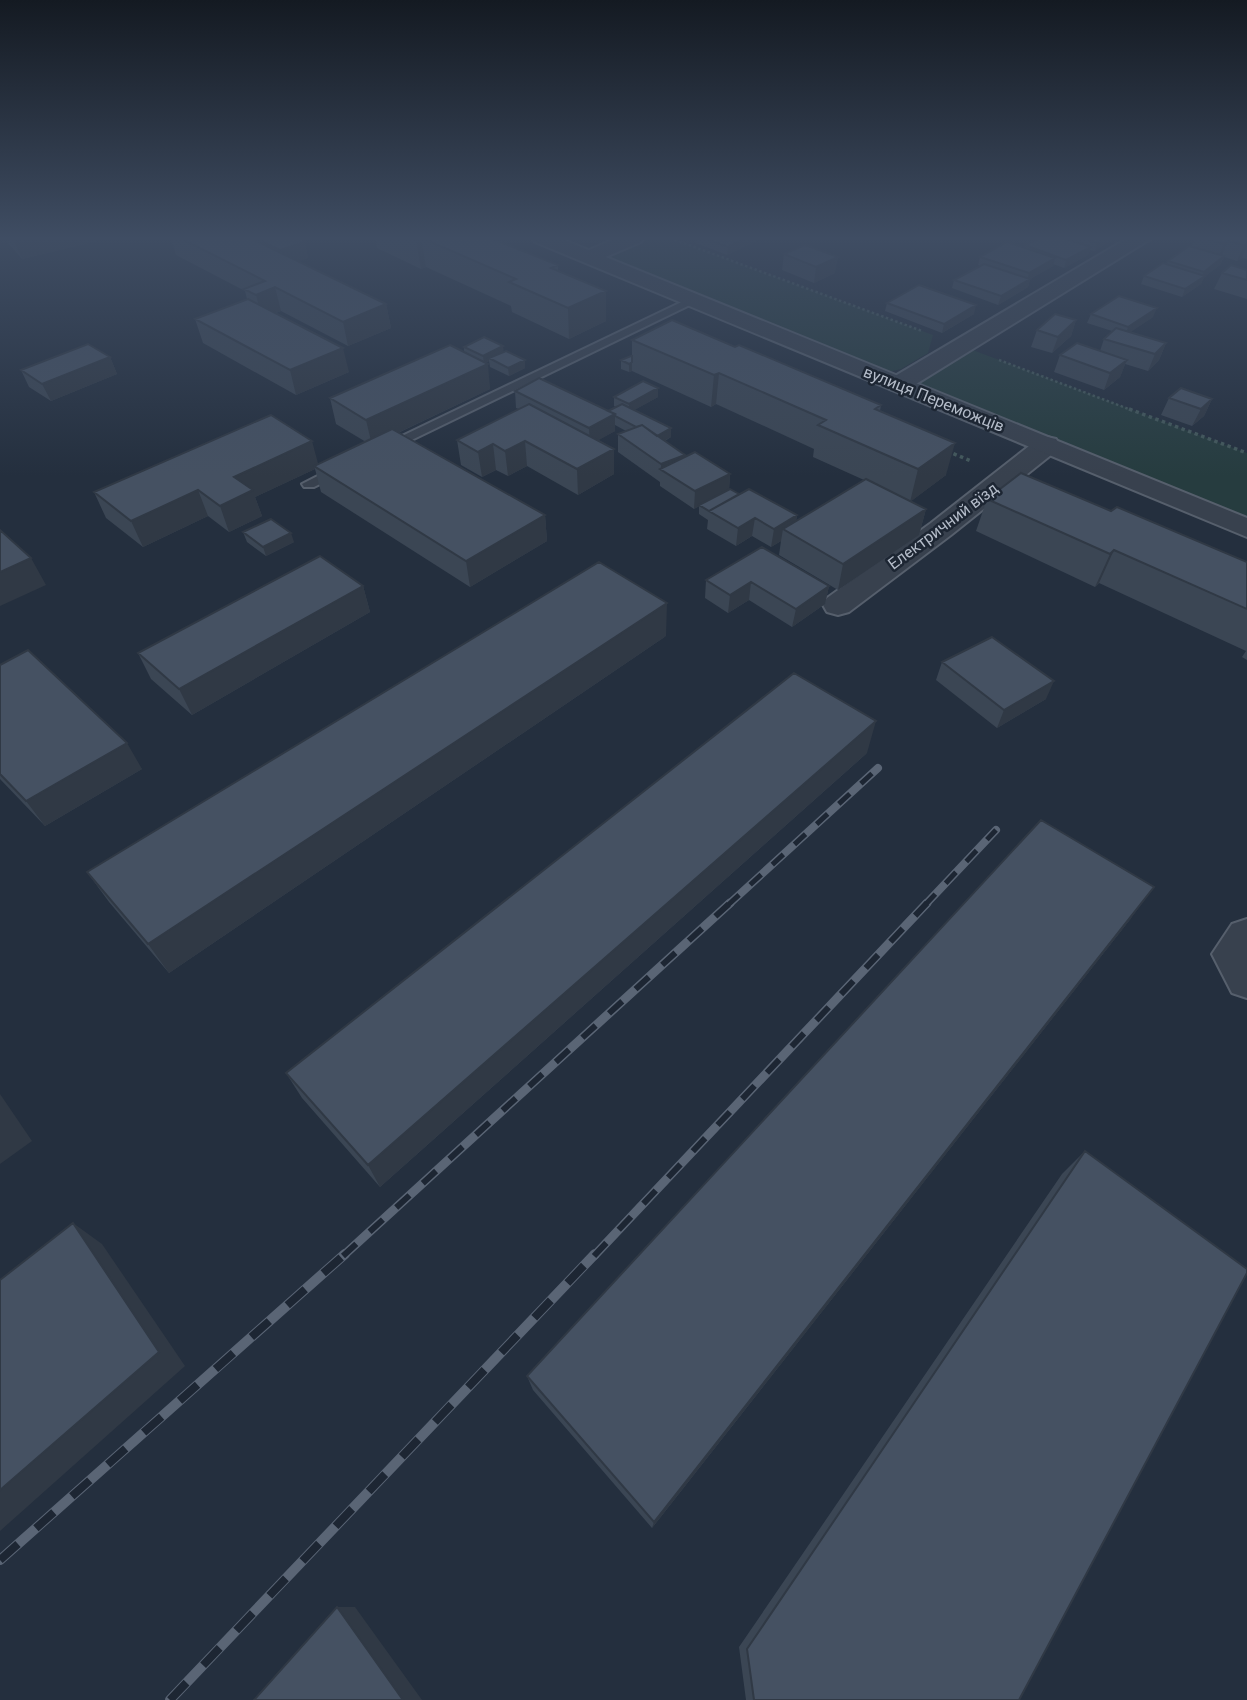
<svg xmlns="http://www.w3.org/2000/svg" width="1247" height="1700" font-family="Roboto,sans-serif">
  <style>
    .green { fill: #263c3f }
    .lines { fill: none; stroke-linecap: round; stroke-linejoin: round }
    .service-casing { stroke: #565f6c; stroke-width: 4 }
    .minor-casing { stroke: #565f6c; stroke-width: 4 }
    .tertiary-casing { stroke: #565f6c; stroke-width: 4 }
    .path-far1 { stroke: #44595c; stroke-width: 2.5; stroke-dasharray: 2.5 2.5; stroke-linecap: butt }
    .path { stroke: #44595c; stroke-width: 3.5; stroke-dasharray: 3.5 3.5; stroke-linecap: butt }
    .service { fill: #38414e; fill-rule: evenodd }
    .minor { fill: #38414e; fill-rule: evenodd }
    .tertiary { fill: #38414e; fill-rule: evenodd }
    .rail-far2-casing { stroke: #5a6575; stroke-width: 8 }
    .rail-far1-casing { stroke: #5a6575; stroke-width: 9 }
    .rail-casing { stroke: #5a6575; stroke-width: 10 }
    .rail-far2 { stroke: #1d2633; stroke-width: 5; stroke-dasharray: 15; stroke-linecap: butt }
    .rail-far1 { stroke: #1d2633; stroke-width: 6; stroke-dasharray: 18; stroke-linecap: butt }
    .rail { stroke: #1d2633; stroke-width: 8; stroke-dasharray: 24; stroke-linecap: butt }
    .wall { fill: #3b4654 }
    .shaded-wall { fill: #303945 }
    .building { fill: #455162; stroke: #303945; stroke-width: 2 }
    .labels { text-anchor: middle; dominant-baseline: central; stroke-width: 5; stroke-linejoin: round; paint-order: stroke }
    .far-street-label { font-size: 16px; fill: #b4bcc9; stroke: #1d2633 }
  </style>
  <rect width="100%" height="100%" fill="#242f3e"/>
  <path class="green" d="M634 238H670L933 335 928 353 901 369 876 375 609 265 606 250Z
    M962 346 1247 453V528L899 384Z"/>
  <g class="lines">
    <defs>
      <path id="service" d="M692 297 697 300 696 302 389 451 384 452 377 448Z
        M341 464 346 465V471L314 487H304L302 484Z"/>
      <path id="minor" d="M617 238H644L641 242 596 261H582L579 257 582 253Z
        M1128 238H1152L908 389 899 391 890 389 887 384 890 379Z
        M1047 437 1056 439 1060 445 1056 451 951 535 849 612 838 615 827 612 823 605 827 598 931 523 1038 439Z
        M1247 919V998L1232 993 1212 954 1232 924Z"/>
      <path id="tertiary" d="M532 238H559L1247 518V537L535 242Z"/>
    </defs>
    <use href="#service" class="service-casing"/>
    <use href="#minor" class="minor-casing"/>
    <use href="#tertiary" class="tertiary-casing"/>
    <path class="path-far1" d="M670 238 922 331
      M999 360 1134 411"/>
    <path class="path" d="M1129 409 1247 453
      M947 451 971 461"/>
    <use href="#service" class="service"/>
    <use href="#minor" class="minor"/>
    <use href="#tertiary" class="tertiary"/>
    <defs>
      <path id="rail-far2" d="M728 905 878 768
        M925 905 996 830"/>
      <path id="rail-far1" d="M343 1256 730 903
        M594 1256 927 903"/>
      <path id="rail" d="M0 1560 345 1254
        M170 1700 595 1254"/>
    </defs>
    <use href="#rail-far2" class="rail-far2-casing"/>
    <use href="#rail-far1" class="rail-far1-casing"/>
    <use href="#rail" class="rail-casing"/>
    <use href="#rail-far2" class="rail-far2"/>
    <use href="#rail-far1" class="rail-far1"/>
    <use href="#rail" class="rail"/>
  </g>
  <path class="wall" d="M7 238H110L22 259 9 244Z
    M171 238H304L308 258 298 261 386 304 391 328 348 346 281 311 276 313 349 372 296 395 203 343 195 319 247 299 245 291 176 255Z
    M375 238H490L558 265V271L606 291V321L569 339 512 312 511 306 426 267 421 269 377 248Z
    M697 238H756V241L727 255 696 243Z
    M1039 238H1114L1095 251 1090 250 1088 255 1064 268 1053 264V266L1030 279 1028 287 998 305 952 288 954 280 981 266 978 265 980 257 1024 248 1025 245Z
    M1195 238H1247V259L1242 258 1237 261 1224 257 1220 265 1204 277 1201 284 1182 297 1141 284 1144 276 1167 264 1168 261 1191 247Z
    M784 254 835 273 814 283 782 270Z
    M1247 270V299L1214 289 1222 273Z
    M887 303 974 314 942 333 885 311Z
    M1091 314 1153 317 1130 332 1166 343 1159 360 1148 371 1125 364 1120 377 1104 390 1054 372 1060 355 1100 351 1104 339 1112 331 1087 323Z
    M1076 320 1071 336 1052 353 1031 347 1037 330Z
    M632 340 735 347 881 405 880 411 946 475 911 501 926 509 919 535 838 590 779 555 781 541 771 547 752 536 736 546 707 529 708 520 699 514V506L694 509 660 486V482L618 452V434L626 431 615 425V431L598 440 614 449V474L578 495 527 466 508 476 496 470 482 477 461 465 457 440 519 409 516 408 515 391 608 411 616 407 614 406V397L658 388V397L634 410 671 428V437L665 441 685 455 684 457 730 474 729 490 739 494 797 515 796 521 864 480 813 457 814 449 716 404 711 407 632 371 629 372 621 369V360L632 356Z
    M503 346V352L525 368 509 376 490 367 489 361 486 363 490 389 398 433 545 515 547 541 470 587 321 492 315 469 255 497 262 516 229 532 208 516 143 547 106 518 94 492 319 464 366 442 336 424 330 398 464 352V347Z
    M110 357 117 374 51 401 29 387 21 370Z
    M1169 398 1212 399 1204 416 1192 426 1161 415Z
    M987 499 1111 511 1247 562V660L1242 657 1246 651 1099 583 1095 587 976 531Z
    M243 532 294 542 266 556 247 542Z
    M706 580 829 586 825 604 792 627 749 600 728 613 705 598Z
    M363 586 370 612 192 715 151 679 138 653Z
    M666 636 169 973 109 902 87 872Z
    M942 662 1046 699 997 728 936 680Z
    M0 665 142 769 45 826 0 779Z
    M867 753 380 1187 302 1098 286 1073Z
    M1132 917 652 1528 533 1390 527 1376Z
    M1085 1151 1019 1700H746L739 1647 1062 1174Z"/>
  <path class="shaded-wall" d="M13 238H110L22 259Z
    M301 238H304L308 258 284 266 280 250Z
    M421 238 426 267 421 269 416 240Z
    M746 238H756V241L727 255 728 247Z
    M1105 238H1114L1095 251 1097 243Z
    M1228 241 1221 257 1217 260 1224 244Z
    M1247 243V246L1242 258 1237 261 1244 245Z
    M1091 247 1088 255 1064 268 1066 260Z
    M1224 256 1220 265 1204 277 1201 284 1182 297 1185 289 1201 278 1204 272Z
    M838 257 835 273 814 283 816 267Z
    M1055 258 1053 266 1030 279 1028 287 998 305 1001 296 1027 281 1029 273Z
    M275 287 281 311 262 318 256 295Z
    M606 291V321L569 339 568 308Z
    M386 304 391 328 348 346 343 322Z
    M976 305 974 314 942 333 944 324Z
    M1157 308 1153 317 1125 336 1128 327Z
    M1076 320 1071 336 1052 353 1058 337Z
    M1166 343 1159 360 1148 371 1155 354Z
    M503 346 504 354 489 358V361L484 364 483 356Z
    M343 348 349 372 296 395 290 370Z
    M110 357 117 374 51 401 42 384Z
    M525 360V368L509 376 508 368Z
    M1127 360 1120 377 1104 390 1110 373Z
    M632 362V371L629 372V364Z
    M488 364 490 389 372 445 366 420Z
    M719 373 716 404 711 407 714 375Z
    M658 388V397L629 413V404Z
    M1212 399 1204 416 1192 426 1201 409Z
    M615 414V431L590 445 589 428Z
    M671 428V437L655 446V437Z
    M312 441 319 467 314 466 315 469 255 497 262 516 229 532 220 506 234 477Z
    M525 441 527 466 508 476 505 451Z
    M955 443 946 475 910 502 918 469Z
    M493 444 496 470 482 477 478 452Z
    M614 449V474L578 495 577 469Z
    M685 455 684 472 661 469V464Z
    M730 474 729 491 694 509 695 491Z
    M198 490 208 516 143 547 131 521Z
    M926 509 919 535 838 590 843 564Z
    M545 515 547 541 470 587 466 561Z
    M797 515 794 533 783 529 781 541 771 547 774 529Z
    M755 518 752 536 736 546 738 528Z
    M291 533 294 542 266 556 263 547Z
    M1114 550 1099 583 1095 587 1110 554Z
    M31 558 46 585 0 606V572Z
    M751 582 749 600 728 613 730 595Z
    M363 586 370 612 192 715 179 689Z
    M829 586 825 604 792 627 796 609Z
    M667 603 666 636 169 973 148 944Z
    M1054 681 1046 699 997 728 1004 710Z
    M876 721 867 753 380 1187 368 1165Z
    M127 743 142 769 45 826 26 801Z
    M1154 887 1132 917 652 1528 654 1522Z
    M0 1094 32 1141 0 1164Z
    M73 1223 102 1244 185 1366 0 1531V1490Z
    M337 1607H355L422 1700H403Z"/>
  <path class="building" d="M180 238H250L386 304 343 322 275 287 256 295 244 289 265 281Z
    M255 238H301L305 242 280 250Z
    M422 238H490L558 265 551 268 606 291 568 308 509 282 516 279Z
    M704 238H746L728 247Z
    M1039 238H1064L1091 247 1066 260 1025 245Z
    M1080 238H1105L1097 243Z
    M1202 238H1247V243L1244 245 1228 241 1224 244Z
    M1007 242 1055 258 1029 273 980 257Z
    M805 245 838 257 816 267 784 254Z
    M1189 246 1224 256 1204 272 1168 261Z
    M1163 263 1205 276 1185 289 1144 276Z
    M984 264 1030 279 1001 296 954 280Z
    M1231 265 1247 270V280L1222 273Z
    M919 285 976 305 944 324 887 303Z
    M1119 296 1157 308 1128 327 1091 314Z
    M248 299 343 348 290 370 195 319Z
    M1055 314 1076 320 1058 337 1037 330Z
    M672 320 735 347 739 345 881 405 875 409 955 443 918 469 818 425 826 420 719 373 714 375 632 340Z
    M1116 328 1166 343 1155 354 1104 339Z
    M484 337 503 346 483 356 464 347Z
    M1077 343 1127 360 1110 373 1060 355Z
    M88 344 110 357 42 384 21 370Z
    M450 345 488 364 366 420 330 398Z
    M506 351 525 360 508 368 489 358Z
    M631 356H632V362L629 364 621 360Z
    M539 378 615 414 589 428 515 391Z
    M643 381 658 388 629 404 614 397Z
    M1181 388 1212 399 1201 409 1169 398Z
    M529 404 614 449 577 469 525 441 505 451 493 444 478 452 457 440Z
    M622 404 671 428 657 436 642 425 636 427 615 416V414L608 411Z
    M271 415 312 441 234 477 253 490 220 506 198 490 131 521 94 492Z
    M642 425 685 455 661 464 618 434Z
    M392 429 545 515 466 561 314 466Z
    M695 452 730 474 695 491 660 469Z
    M1021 473 1111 511 1117 507 1247 562V609L1114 550 1110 554 987 499Z
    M866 479 926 509 843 564 783 529Z
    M730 489 739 494 709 511 699 505Z
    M749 489 797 515 774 529 755 518 738 528 709 511Z
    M271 519 291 533 263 547 243 532Z
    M0 530 31 558 0 572Z
    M762 547 829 586 796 609 751 582 730 595 706 580Z
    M320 556 363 586 179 689 138 653Z
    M599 562 667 603 148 944 87 872Z
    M992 637 1054 681 1004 710 942 662Z
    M28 650 127 743 26 801 0 774V665Z
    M794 673 876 721 368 1165 286 1073Z
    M1041 820 1154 887 654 1522 527 1376Z
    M1085 1151 1247 1269V1273L1019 1700H754L747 1649Z
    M73 1223 159 1352 0 1490V1280Z
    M337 1607 403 1700H254Z"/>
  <linearGradient id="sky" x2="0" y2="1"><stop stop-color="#141a22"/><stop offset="0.5" stop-color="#3f4d63"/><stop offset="1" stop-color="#3f4d63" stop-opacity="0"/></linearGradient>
  <rect width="1247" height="476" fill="url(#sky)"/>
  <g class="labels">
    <g class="far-street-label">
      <text transform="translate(934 399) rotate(22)">вулиця Переможців</text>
      <text transform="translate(943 526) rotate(-37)">Електричний вїзд</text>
    </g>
  </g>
</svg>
